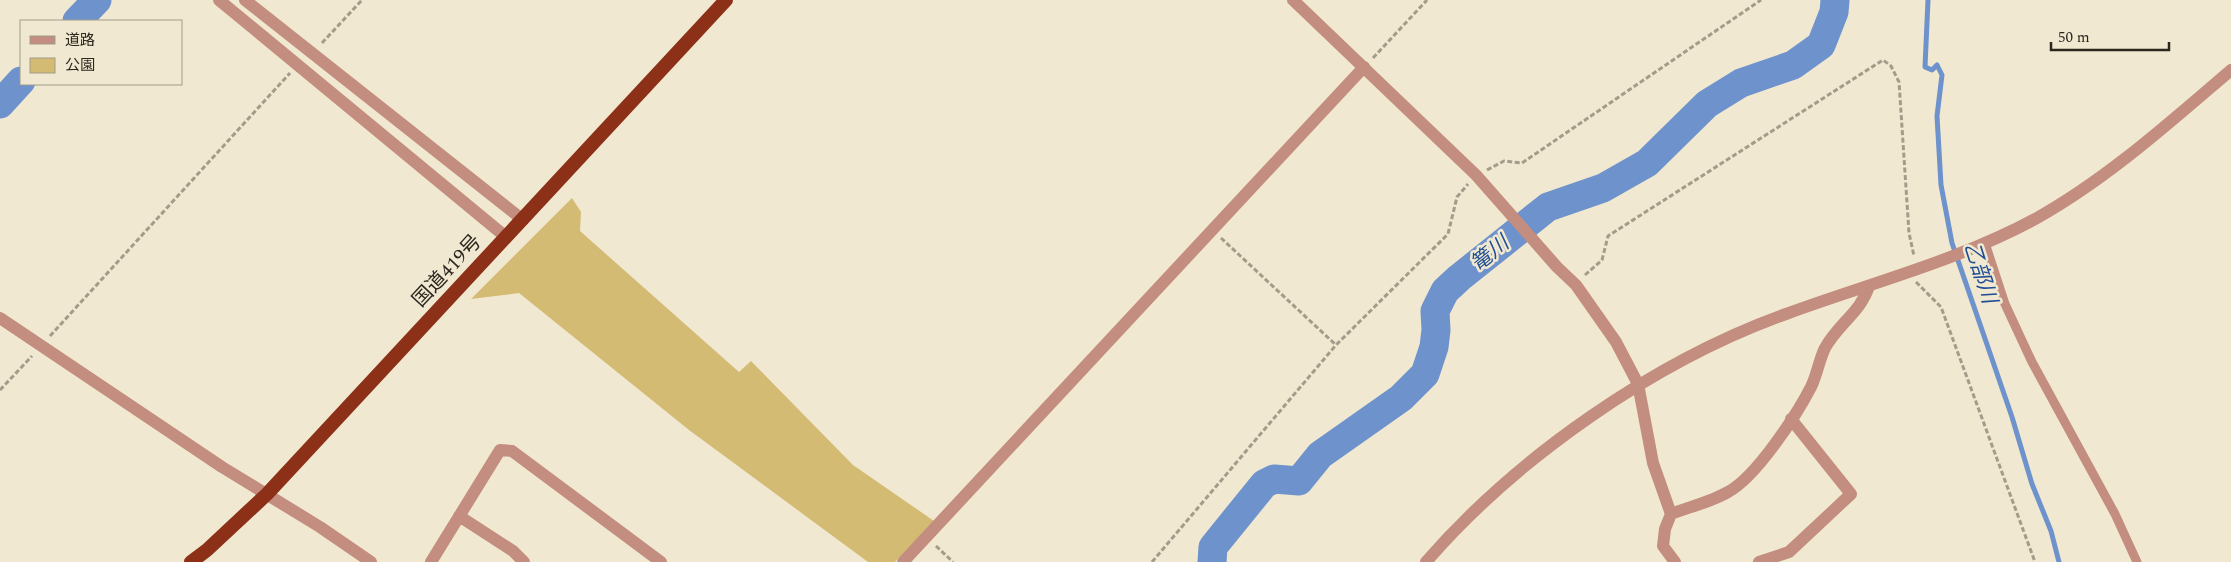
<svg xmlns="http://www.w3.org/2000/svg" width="2231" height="562" font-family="Spectral,'Noto Sans JP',serif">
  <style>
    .green { fill: #d4bb74 }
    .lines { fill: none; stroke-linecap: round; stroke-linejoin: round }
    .stream { stroke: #6d92cc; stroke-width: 5 }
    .river { stroke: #6d92cc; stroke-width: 29 }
    .path { stroke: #a39c8b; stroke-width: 3; stroke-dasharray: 5 2.5; stroke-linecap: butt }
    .service { stroke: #c38d7f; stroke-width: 9 }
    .minor { stroke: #c38d7f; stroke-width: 12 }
    .tertiary { stroke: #c38d7f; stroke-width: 12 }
    .trunk { stroke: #8c3018; stroke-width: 14 }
    .labels { text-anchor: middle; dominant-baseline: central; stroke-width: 5; stroke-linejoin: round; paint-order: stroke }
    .street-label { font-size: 20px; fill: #2b271f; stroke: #f1e8d1 }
    .water-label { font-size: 21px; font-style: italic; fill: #204e94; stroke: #f1e8d1 }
  </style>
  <rect width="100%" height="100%" fill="#f1e8d1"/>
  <path class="green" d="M572 198 581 212 580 231 739 372 751 361 853 465 934 521 895 562H868L689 430 519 293 471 299Z"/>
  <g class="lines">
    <path class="stream" d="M1928 0 1925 67 1932 70 1937 65 1942 75 1937 116 1941 185 1952 243 2012 417 2032 484 2051 531 2059 562"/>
    <path class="river" d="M77 21 97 0
      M0 104 21 81
      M1212 562 1213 547 1264 484 1274 479 1299 481 1320 455 1401 398 1425 374 1434 347 1436 330 1435 311 1445 291 1459 278 1548 207 1603 188 1647 163 1707 104 1741 83 1793 65 1821 45 1834 12 1835 0"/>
    <path class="path" d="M322 43 362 0
      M1373 58 1427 0
      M1487 170 1504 161 1522 163 1761 0
      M1221 238 1336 345
      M1585 275 1602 260 1608 236 1883 60 1891 66 1899 82 1909 233 1914 256
      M1916 282 1941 307 2035 562
      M50 336 290 73
      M0 390 32 356
      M936 546 953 562
      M1152 562 1336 345 1448 234 1457 197 1468 184"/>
    <path class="service" d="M1985 243 2005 304 2032 362 2115 514 2137 562"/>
    <path class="minor" d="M0 318 222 467 320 527 371 562
      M1638 384 1653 463 1671 514 1665 529 1663 546 1675 562
      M1671 514C1689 507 1711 502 1728 492 1756 477 1796 416 1811 387 1817 375 1819 360 1825 348 1838 324 1861 312 1869 286
      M459 516 513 551 524 562
      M431 562 500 450 512 451 661 562
      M903 562 1364 67
      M1759 562 1789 552 1851 494 1791 419"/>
    <path class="tertiary" d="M219 0 506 237
      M245 0 523 220
      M1293 0 1476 175 1557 267 1576 285 1616 342 1638 384
      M1426 562C1517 457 1655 361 1786 314 1870 283 1958 261 2037 218 2108 178 2169 123 2231 70"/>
    <path class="trunk" d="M191 562 207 550 267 494 726 0"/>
  </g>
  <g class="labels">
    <g class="street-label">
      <text transform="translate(447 271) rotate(-47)">国道419号</text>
    </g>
    <g class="water-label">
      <text transform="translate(1490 254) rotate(-39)">篭川</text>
      <text transform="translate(1980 273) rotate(72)">乙部川</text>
    </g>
  </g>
  <rect x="20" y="20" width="162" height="65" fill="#f1e8d1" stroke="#a29b8a"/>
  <rect x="30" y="36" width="25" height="8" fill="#c38d7f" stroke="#a29b8a"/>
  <text x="65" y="45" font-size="15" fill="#2b271f">道路</text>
  <rect x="30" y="58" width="25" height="15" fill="#d4bb74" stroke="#a29b8a"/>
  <text x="65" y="70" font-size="15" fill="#2b271f">公園</text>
  <path d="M2051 42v8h118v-8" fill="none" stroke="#2b271f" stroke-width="2.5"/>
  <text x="2058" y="42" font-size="15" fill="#2b271f" stroke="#f1e8d1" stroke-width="4" paint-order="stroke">50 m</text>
</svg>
